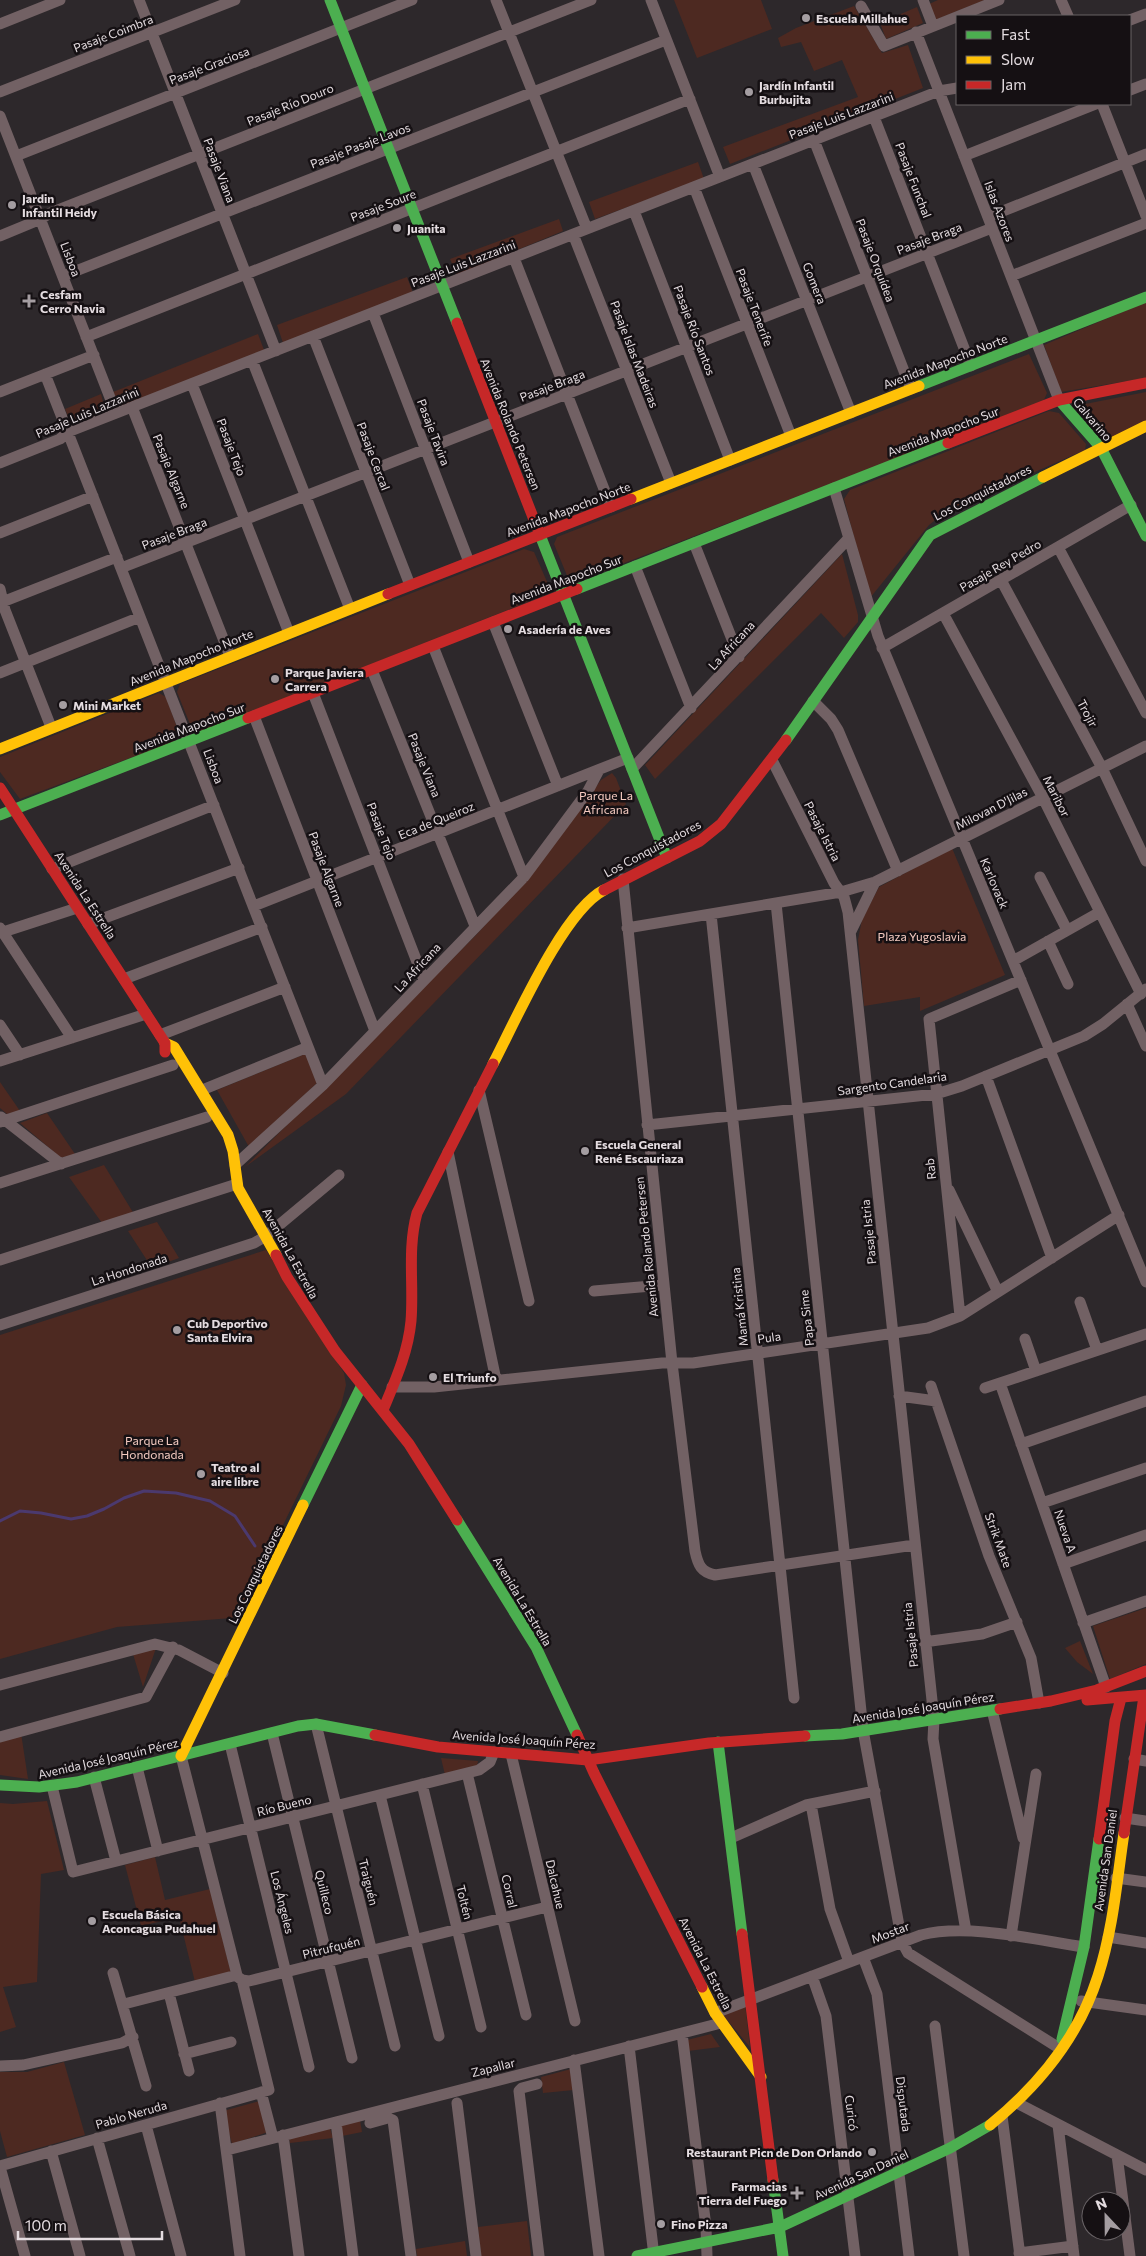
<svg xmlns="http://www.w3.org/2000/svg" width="1146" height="2256" font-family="Commissioner,sans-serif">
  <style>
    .green { fill: #4d2921 }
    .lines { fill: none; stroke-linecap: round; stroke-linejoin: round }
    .stream { stroke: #4b396e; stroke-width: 3 }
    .street { stroke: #726164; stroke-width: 11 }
    .fast { stroke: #4caf50; stroke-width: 11 }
    .slow { stroke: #ffc107; stroke-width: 11 }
    .jam { stroke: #c62828; stroke-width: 11 }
    .poi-dot { fill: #a49da1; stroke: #151013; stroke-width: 2 }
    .labels { text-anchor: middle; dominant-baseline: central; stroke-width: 5; stroke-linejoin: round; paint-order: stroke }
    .poi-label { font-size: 12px; font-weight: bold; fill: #e4dce0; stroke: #151013; text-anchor: start }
    .street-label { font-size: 12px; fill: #e4dce0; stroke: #151013 }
    .park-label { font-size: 12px; fill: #f4cac0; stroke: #151013 }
  </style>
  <rect width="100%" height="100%" fill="#2d282b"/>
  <path class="green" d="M674 0H761L772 29 697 58Z
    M938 0H985L935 20 929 4Z
    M854 6 882 53 908 45 923 88 730 164 723 147 858 97 842 60 814 71 801 42 781 47 778 38 796 28Z
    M917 7 923 23 886 39 880 23Z
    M698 162 704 179 595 219 589 202Z
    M559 219 563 231 457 275 450 259Z
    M407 277 413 293 283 343 277 325Z
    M1146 302V378L1061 392 1044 345Z
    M258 334 264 350 124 406 118 403 113 392Z
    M1029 354 1047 393 1043 402 575 582 568 578 554 544 557 537Z
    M1146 392V422L1105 442 1075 406Z
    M101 394 106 413 74 425 70 421 65 409Z
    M1049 411 1059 413 1086 444 1085 450 948 510 929 525 870 598 844 499 850 490Z
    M524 549 534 552 548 584 545 595 202 731 192 729 177 692 180 684Z
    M842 554 858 615V622L844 638 821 613 655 779 645 765Z
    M159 693 166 697 179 733 173 742 20 799 0 772V757Z
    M612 773 616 778 626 804 346 1094 245 1167 477 934 530 875 601 780Z
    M952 848 1005 975 920 1011V997L864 1006 858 940 862 919 879 887Z
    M305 1054 318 1082 249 1147 217 1090Z
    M0 1082 20 1111 7 1114 0 1108Z
    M47 1113 75 1154 61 1158 20 1123Z
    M104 1165 134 1214 102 1223 69 1177Z
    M157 1222 179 1258 152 1268 128 1231Z
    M266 1250 344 1373 346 1385 341 1406 247 1599 232 1618 117 1627 0 1659V1335Z
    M1146 1608V1664L1110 1679 1093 1626Z
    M1080 1641 1093 1674 1077 1662 1065 1648Z
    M156 1648 143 1687 133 1654Z
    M21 1733 28 1779 0 1775V1738Z
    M441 1758 478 1761 477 1766 445 1775Z
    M47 1801 64 1870 41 1874 37 1982 3 1987 16 2027 0 2032V1803L13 1804Z
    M155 1857 165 1900 210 1889 231 1973 195 1982 179 1917 141 1926 125 1865Z
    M745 2004 750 2047 722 2014Z
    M711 2034 720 2047 688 2051 687 2040Z
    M64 2062 85 2135 7 2157 0 2131V2072H27Z
    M571 2069 574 2090 543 2093 541 2077Z
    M260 2101 268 2132 232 2144 223 2111Z
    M360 2120 362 2132 342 2136 340 2124Z
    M330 2128 333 2138 290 2143 289 2137Z
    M527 2221 531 2256H481L478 2227Z
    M465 2241 467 2256H417L416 2249Z"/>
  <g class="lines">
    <path class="stream" d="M0 1521 20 1511 41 1513 71 1519 87 1516 104 1509 124 1498 144 1491 176 1493 210 1501 235 1516 255 1546"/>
    <path class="street" d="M139 0 276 351
      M496 0 587 229
      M651 0 720 177
      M923 0 933 26
      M1061 0 1068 16
      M861 6 884 46 999 0
      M1130 20 1146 14
      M0 24 60 0
      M916 32 1059 400
      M1130 90 1146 84
      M0 92 235 0
      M1102 104 1146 216
      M0 116 116 413
      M874 117 971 366
      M814 140 911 389
      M16 156 412 0
      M964 156 1096 104
      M753 164 851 413
      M694 187 791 436
      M634 211 730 460
      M988 217 1146 154
      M573 234 671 483
      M0 236 41 219 50 213 591 0
      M514 258 611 507
      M63 276 666 40
      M1011 276 1146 223
      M373 313 469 562
      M313 336 410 585
      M86 337 690 99
      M252 360 350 609
      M45 374 323 1085
      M192 384 289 633
      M0 392 94 355
      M132 407 230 656
      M0 463 60 439 68 432 939 91 957 88
      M834 488 878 636 1146 1282
      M0 533 93 496
      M694 543 739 657
      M1058 547 1146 713
      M635 566 691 708
      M121 568 992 228
      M1001 580 1102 768 1146 861
      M0 589 5 610 51 727
      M0 603 117 557
      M943 613 1043 798 1141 994
      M493 622 558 786
      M433 646 524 877
      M882 648 1131 505
      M372 670 475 926
      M0 673 140 617
      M313 693 424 980
      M813 701 831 719 838 730 898 871
      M254 716 375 1031
      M772 760 834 883 844 897 848 912 934 1719 933 1739 966 1931
      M632 769 848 539
      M52 869 214 805
      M1040 877 1067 930
      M623 879 672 1363 695 1551C698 1565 701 1572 715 1575L914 1545
      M776 903 863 1730 902 1942 908 1953 1059 2048
      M254 906 628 758
      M711 914 794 1698
      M88 924 239 868
      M0 928 72 1038
      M627 928 841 892 875 882 1146 746
      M851 931 875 882
      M0 933 77 908
      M1048 941 1068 984
      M1013 961 1100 912
      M124 979 262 927
      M1127 1004 1146 1046
      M0 1025 20 1055
      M160 1035 285 987
      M0 1061 146 1014
      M986 1076 1052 1258
      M202 1090 308 1047
      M479 1090 529 1301
      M1 1117 61 1164
      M0 1122 173 1065
      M647 1125 936 1094 962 1086 1084 1036 1103 1024 1146 989
      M448 1152 496 1380
      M235 1165 323 1085 524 877 588 791 599 770
      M0 1183 207 1117
      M949 1190 998 1292
      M0 1260 237 1184
      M594 1291 663 1285
      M1080 1302 1097 1350
      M960 1316 929 1019 1021 980
      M0 1325 254 1243 266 1236 339 1175
      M1025 1339 1036 1371
      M1000 1383 1106 1687
      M931 1386 989 1556 1031 1658 1039 1703
      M392 1387H434L662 1363H693L928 1328 960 1316 1119 1215
      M985 1388 1146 1334
      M899 1396 936 1401
      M1021 1444 1146 1401
      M1042 1503 1146 1468
      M1063 1564 1146 1535
      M1083 1623 1146 1601
      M924 1642 982 1634 1017 1622
      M0 1685 155 1644 179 1650 223 1673
      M992 1710 1023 1838
      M316 1724 395 2046
      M272 1733 352 2058
      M0 1737 146 1697 173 1647
      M230 1744 309 2067
      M511 1754 575 2021
      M181 1756 237 1975
      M1134 1759 1146 1761
      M137 1767 158 1851
      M467 1773 526 2015
      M94 1777 116 1861
      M422 1784 481 2027
      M52 1786 73 1872 479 1770 490 1762 494 1752
      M380 1795 439 2036
      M811 1804 830 1909 849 1962
      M1125 1818 1146 1821
      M731 1838 806 1805 875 1791
      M1116 1878 1146 1882
      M1011 1936 1036 1774
      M1108 1937 1146 1943
      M863 1957 877 1994 909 2256
      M113 1973 146 2086
      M812 1976 826 2016 855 2256
      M238 1977 242 1980 249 1981 547 1907
      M169 1993 189 2071
      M1081 2001 1146 2010
      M124 2004 237 1975
      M715 2013 921 1935C968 1923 1036 1940 1084 1947
      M935 2026 964 2256
      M682 2033 706 2227 707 2256
      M629 2046 654 2256
      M184 2054 231 2042
      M574 2060 599 2256
      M0 2066 23 2065 122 2043 133 2037
      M537 2084 522 2088 519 2091 539 2256
      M261 2092 273 2138
      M220 2103 240 2256
      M457 2103 476 2256
      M1017 2103 1146 2170
      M1002 2116 1020 2256
      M336 2122 353 2256
      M370 2123 388 2118 393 2120 411 2256
      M146 2125 181 2256
      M1058 2125 1074 2256
      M283 2135 299 2256
      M97 2138 130 2256
      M227 2150 721 2023
      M51 2151 80 2256
      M1117 2155 1130 2256
      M0 2166 269 2090 242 1980
      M0 2167 25 2256
      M1019 2253 1073 2246"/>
    <path class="fast" d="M330 0 457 323
      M919 386 1146 297
      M1059 400 1101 448 1146 536
      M540 535 667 858
      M577 589 948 443
      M786 740 930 535 1043 477
      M0 815 248 718
      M303 1505 362 1385
      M457 1520 536 1647 577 1735
      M805 1736 842 1734 1000 1709
      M718 1742 742 1934
      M0 1785 39 1787 77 1782 298 1726 316 1724 375 1735
      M1062 2039 1084 1947 1099 1839
      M773 2180 783 2256
      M637 2256 780 2227 950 2148 990 2125"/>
    <path class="slow" d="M1043 477 1146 426
      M631 499 919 386
      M0 749 388 594
      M165 1043 174 1047 228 1135 233 1151 238 1188 276 1255
      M493 1064C515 1022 563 911 604 890
      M181 1756 303 1505
      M702 1987 715 2013 761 2077
      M990 2125C1038 2086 1079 2036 1098 1976 1113 1930 1117 1880 1124 1833"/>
    <path class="jam" d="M457 323 540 535
      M948 443 1059 400 1146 383
      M388 594 631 499
      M248 718 577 589
      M0 788 165 1043V1052
      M604 890 700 841 721 824 786 740
      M276 1255 287 1277 335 1351 409 1444 457 1520
      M383 1410C395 1381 408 1353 411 1321 414 1285 407 1249 417 1213L493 1064
      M1087 1700 1146 1695
      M1000 1709 1051 1701 1097 1690 1146 1671
      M375 1735 438 1747 588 1760 709 1743 805 1736
      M577 1735 594 1773 702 1987
      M1124 1833 1144 1696
      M1099 1839 1115 1721 1121 1698
      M742 1934 773 2180"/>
  </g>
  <g class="poi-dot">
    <circle cx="806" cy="18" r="5"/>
    <circle cx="749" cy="92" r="5"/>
    <circle cx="12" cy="205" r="5"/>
    <circle cx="397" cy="228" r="5"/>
    <path d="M26.5 293.5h5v5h5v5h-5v5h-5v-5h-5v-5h5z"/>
    <circle cx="508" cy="629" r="5"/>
    <circle cx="275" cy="679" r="5"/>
    <circle cx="63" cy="705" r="5"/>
    <circle cx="585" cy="1151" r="5"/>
    <circle cx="177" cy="1330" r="5"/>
    <circle cx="433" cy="1377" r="5"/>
    <circle cx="201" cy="1474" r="5"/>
    <circle cx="92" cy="1921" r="5"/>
    <circle cx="872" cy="2152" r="5"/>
    <path d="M794.5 2185.5h5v5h5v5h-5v5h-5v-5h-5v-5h5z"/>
    <circle cx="661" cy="2224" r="5"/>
  </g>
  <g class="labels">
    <g class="poi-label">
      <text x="816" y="18">Escuela Millahue</text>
      <text x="759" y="85">Jardín Infantil<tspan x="759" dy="14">Burbujita</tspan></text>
      <text x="22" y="198">Jardin<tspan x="22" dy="14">Infantil Heidy</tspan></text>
      <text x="407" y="228">Juanita</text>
      <text x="40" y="294">Cesfam<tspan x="40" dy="14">Cerro Navia</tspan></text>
      <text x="518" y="629">Asadería de Aves</text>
      <text x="285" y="672">Parque Javiera<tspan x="285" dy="14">Carrera</tspan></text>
      <text x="73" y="705">Mini Market</text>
      <text x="595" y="1144">Escuela General<tspan x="595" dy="14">René Escauriaza</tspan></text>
      <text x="187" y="1323">Cub Deportivo<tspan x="187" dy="14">Santa Elvira</tspan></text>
      <text x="443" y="1377">El Triunfo</text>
      <text x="211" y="1467">Teatro al<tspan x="211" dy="14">aire libre</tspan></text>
      <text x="102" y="1914">Escuela Básica<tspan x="102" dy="14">Aconcagua Pudahuel</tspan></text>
      <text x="862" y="2152" text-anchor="end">Restaurant Picn de Don Orlando</text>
      <text x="787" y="2186" text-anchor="end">Farmacias<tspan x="787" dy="14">Tierra del Fuego</tspan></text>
      <text x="671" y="2224">Fino Pizza</text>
    </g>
    <g class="street-label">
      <text transform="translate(113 33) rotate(-21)">Pasaje Coimbra</text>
      <text transform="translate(209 65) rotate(-21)">Pasaje Graciosa</text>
      <text transform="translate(290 104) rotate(-22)">Pasaje Río Douro</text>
      <text transform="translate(841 115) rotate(-21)">Pasaje Luis Lazzarini</text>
      <text transform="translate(360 145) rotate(-21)">Pasaje Pasaje Lavos</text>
      <text transform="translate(220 170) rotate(69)">Pasaje Viana</text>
      <text transform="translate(914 180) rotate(69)">Pasaje Funchal</text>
      <text transform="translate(383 205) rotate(-21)">Pasaje Soure</text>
      <text transform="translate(1000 211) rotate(69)">Islas Azores</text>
      <text transform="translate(929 238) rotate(-21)">Pasaje Braga</text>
      <text transform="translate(71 259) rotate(69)">Lisboa</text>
      <text transform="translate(876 260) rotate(69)">Pasaje Orquídea</text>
      <text transform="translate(463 263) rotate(-21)">Pasaje Luis Lazzarini</text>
      <text transform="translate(815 283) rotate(68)">Gomera</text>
      <text transform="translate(755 307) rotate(69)">Pasaje Tenerife</text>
      <text transform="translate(695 330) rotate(69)">Pasaje Río Santos</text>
      <text transform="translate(635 354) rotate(69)">Pasaje Islas Madeiras</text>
      <text transform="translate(945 361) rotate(-21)">Avenida Mapocho Norte</text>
      <text transform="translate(552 385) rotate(-21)">Pasaje Braga</text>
      <text transform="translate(87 412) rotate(-23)">Pasaje Luis Lazzarini</text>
      <text transform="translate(1093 419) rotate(50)">Galvarino</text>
      <text transform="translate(511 424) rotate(68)">Avenida Rolando Petersen</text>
      <text transform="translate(943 431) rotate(-21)">Avenida Mapocho Sur</text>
      <text transform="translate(434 432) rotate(69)">Pasaje Tavira</text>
      <text transform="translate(232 447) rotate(69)">Pasaje Tejo</text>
      <text transform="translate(374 456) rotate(69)">Pasaje Cercal</text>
      <text transform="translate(172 471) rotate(68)">Pasaje Algarne</text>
      <text transform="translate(982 492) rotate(-27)">Los Conquistadores</text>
      <text transform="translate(568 509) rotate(-21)">Avenida Mapocho Norte</text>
      <text transform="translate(174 533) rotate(-21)">Pasaje Braga</text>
      <text transform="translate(1000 565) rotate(-30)">Pasaje Rey Pedro</text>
      <text transform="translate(566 579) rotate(-21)">Avenida Mapocho Sur</text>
      <text transform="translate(731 645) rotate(-47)">La Africana</text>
      <text transform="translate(191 657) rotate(-22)">Avenida Mapocho Norte</text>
      <text transform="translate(1088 713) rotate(62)">Trojir</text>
      <text transform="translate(189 727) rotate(-21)">Avenida Mapocho Sur</text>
      <text transform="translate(425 765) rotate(68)">Pasaje Viana</text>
      <text transform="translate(214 766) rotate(69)">Lisboa</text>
      <text transform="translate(1057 796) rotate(63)">Maribor</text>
      <text transform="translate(991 808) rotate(-27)">Milovan D'Jilas</text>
      <text transform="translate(436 820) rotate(-22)">Eca de Queiroz</text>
      <text transform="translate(382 831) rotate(69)">Pasaje Tejo</text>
      <text transform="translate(823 831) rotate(63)">Pasaje Istria</text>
      <text transform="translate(652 848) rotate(-28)">Los Conquistadores</text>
      <text transform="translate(327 869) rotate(69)">Pasaje Algarne</text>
      <text transform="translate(995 883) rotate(67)">Karlovack</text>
      <text transform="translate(86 895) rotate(57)">Avenida La Estrella</text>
      <text transform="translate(417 967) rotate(-47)">La Africana</text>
      <text transform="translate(892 1083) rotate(-8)">Sargento Candelaria</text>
      <text transform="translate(930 1169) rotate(-96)">Rab</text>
      <text transform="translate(868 1232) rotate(-96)">Pasaje Istria</text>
      <text transform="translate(646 1247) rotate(-96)">Avenida Rolando Petersen</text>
      <text transform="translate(291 1253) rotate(61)">Avenida La Estrella</text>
      <text transform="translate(129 1269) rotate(-18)">La Hondonada</text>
      <text transform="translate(739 1307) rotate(-96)">Mamá Kristina</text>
      <text transform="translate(806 1318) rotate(-96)">Papa Sime</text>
      <text transform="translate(769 1337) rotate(-8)">Pula</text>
      <text transform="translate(1066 1531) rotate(71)">Nueva A</text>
      <text transform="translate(999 1540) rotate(70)">Strik Mate</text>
      <text transform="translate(255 1574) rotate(-64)">Los Conquistadores</text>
      <text transform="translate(523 1601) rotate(59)">Avenida La Estrella</text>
      <text transform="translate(910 1635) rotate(-96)">Pasaje Istria</text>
      <text transform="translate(923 1707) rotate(-9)">Avenida José Joaquín Pérez</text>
      <text transform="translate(524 1739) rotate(4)">Avenida José Joaquín Pérez</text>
      <text transform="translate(108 1758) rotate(-13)">Avenida José Joaquín Pérez</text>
      <text transform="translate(284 1805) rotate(-14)">Río Bueno</text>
      <text transform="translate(1105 1860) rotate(-82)">Avenida San Daniel</text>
      <text transform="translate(369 1882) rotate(76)">Traiguén</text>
      <text transform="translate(556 1884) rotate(77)">Dalcahue</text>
      <text transform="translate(510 1891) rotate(77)">Corral</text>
      <text transform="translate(325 1892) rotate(76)">Quilleco</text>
      <text transform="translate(283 1902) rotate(76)">Los Ángeles</text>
      <text transform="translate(465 1902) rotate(76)">Toltén</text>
      <text transform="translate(890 1932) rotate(-21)">Mostar</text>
      <text transform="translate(331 1947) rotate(-14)">Pitrufquén</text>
      <text transform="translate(706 1963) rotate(63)">Avenida La Estrella</text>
      <text transform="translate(493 2067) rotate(-14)">Zapallar</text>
      <text transform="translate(904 2104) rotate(83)">Disputada</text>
      <text transform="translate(852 2113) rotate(83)">Curicó</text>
      <text transform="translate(131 2114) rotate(-16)">Pablo Neruda</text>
      <text transform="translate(861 2174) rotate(-25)">Avenida San Daniel</text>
    </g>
    <g class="park-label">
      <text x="606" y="795">Parque La<tspan x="606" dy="14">Africana</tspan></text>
      <text x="922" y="936">Plaza Yugoslavia</text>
      <text x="152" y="1440">Parque La<tspan x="152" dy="14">Hondonada</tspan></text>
    </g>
  </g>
  <rect x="956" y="15" width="175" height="90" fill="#151013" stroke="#686265"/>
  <rect x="966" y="31" width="25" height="8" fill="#4caf50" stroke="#686265"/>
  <text x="1001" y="40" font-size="15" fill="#e4dce0">Fast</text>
  <rect x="966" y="56" width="25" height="8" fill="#ffc107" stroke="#686265"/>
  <text x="1001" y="65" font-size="15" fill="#e4dce0">Slow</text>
  <rect x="966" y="81" width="25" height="8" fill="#c62828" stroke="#686265"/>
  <text x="1001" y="90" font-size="15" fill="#e4dce0">Jam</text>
  <g transform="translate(1106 2216) rotate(338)"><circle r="24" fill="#151013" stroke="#686265"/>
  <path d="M0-4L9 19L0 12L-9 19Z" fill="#a49da1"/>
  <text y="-8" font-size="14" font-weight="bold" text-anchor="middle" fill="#e4dce0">N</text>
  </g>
  <path d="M18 2231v8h144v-8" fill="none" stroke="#e4dce0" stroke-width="2.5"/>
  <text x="25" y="2231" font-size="15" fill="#e4dce0" stroke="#151013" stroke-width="4" paint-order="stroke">100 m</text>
</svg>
